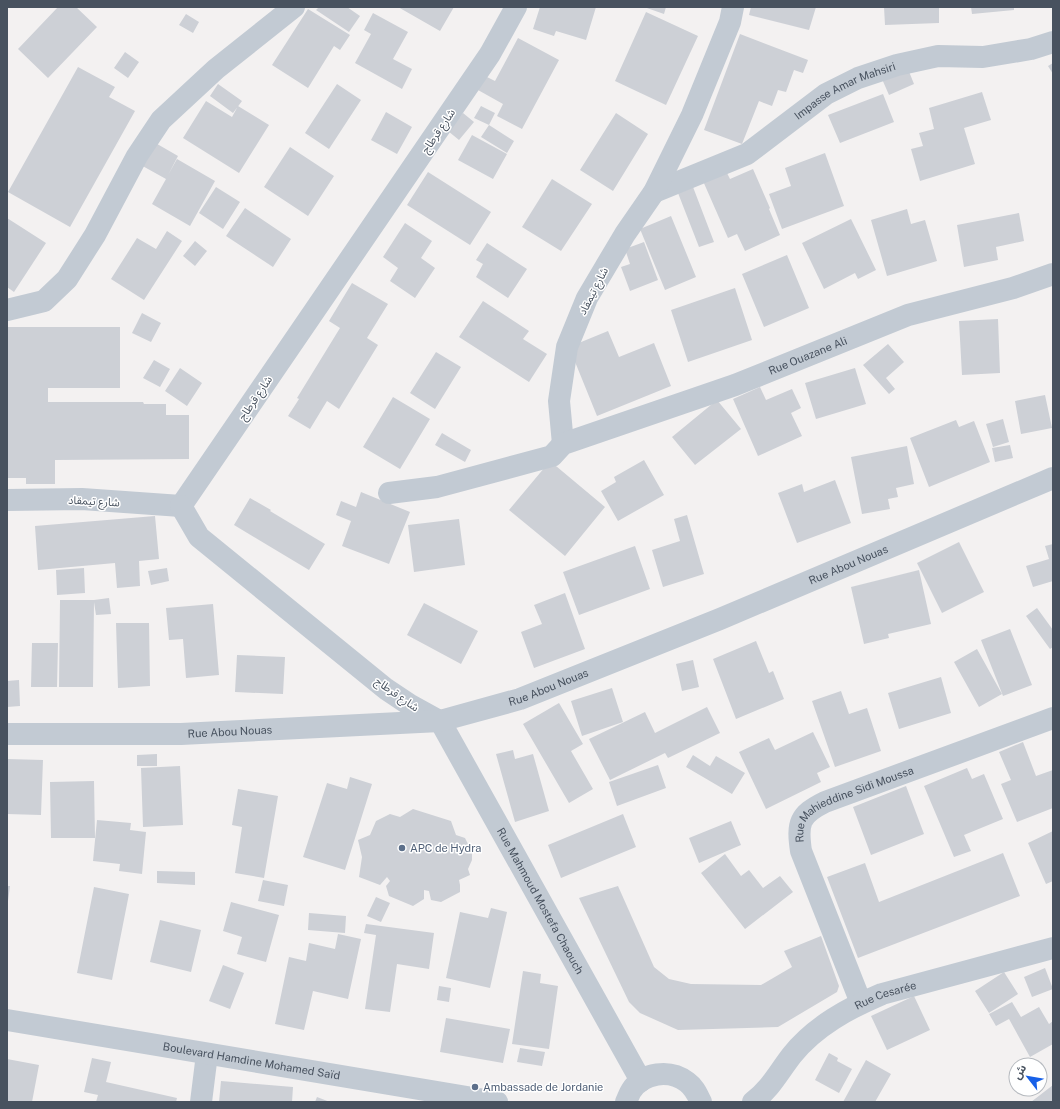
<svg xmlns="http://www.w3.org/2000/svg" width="1060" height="1109" font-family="'Public Sans','Noto Sans Arabic',sans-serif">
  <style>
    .building { fill: #cdd0d6 }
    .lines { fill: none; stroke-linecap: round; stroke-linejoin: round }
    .minor { stroke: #c2cad3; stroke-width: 22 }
    .tertiary { stroke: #c2cad3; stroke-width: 22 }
    .service-dot { fill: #5c6f8a; stroke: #fff; stroke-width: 1.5 }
    .labels { text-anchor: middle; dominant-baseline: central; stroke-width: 3; stroke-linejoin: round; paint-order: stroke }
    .street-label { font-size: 11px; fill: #48525f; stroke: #fff }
    .service-label { font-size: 11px; fill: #4e5e75; stroke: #fff; text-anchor: start }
  </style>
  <rect width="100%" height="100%" fill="#f3f1f1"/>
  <path class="building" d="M58 7H76L97 27 48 78 18 49Z
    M319 7H347L360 16 349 32 316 10Z
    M398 7H454L440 31Z
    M540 7H596L586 40 556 31 554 36 533 29Z
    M644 7H666L664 14Z
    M751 7H816L809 30 749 15Z
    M884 7H939V23L885 25Z
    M971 7H1014V10L972 14Z
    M308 9 350 35 340 50 334 46 308 88 272 65Z
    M646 12 698 36 666 105 615 81Z
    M373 13 408 32 393 59 412 69 402 89 355 63 371 34 364 30Z
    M186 14 199 22 193 33 179 25Z
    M740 34 808 60 803 73 794 70 786 92 778 90 772 106 759 101 742 144 704 130Z
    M518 38 559 60 522 129 497 116 503 104 478 90 485 76 495 81Z
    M125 52 139 62 128 78 114 68Z
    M1053 63V74L1048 66Z
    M78 67 115 87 109 97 135 111 70 227 8 192Z
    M908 69 914 84 889 95 882 79Z
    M218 84 242 101 233 113 210 96Z
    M337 84 361 100 329 149 305 133Z
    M982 92 991 120 964 128 975 164 920 181 911 149 923 146 919 133 934 129 929 108Z
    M883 94 894 122 840 143 828 115Z
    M206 101 232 117 238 106 269 125 239 173 183 138Z
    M481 106 495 113 489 125 474 118Z
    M386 112 412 127 397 154 371 140Z
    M463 113 474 122 459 140 448 131Z
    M616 113 648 134 613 191 580 170Z
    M489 125 514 141 507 153 481 137Z
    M472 135 507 154 493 179 458 160Z
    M152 141 178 156 168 175 177 159 215 181 190 226 152 204 166 179 139 164Z
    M290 147 334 176 308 216 264 187Z
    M825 153 844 206 782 229 769 194 791 186 785 168Z
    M753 169 770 208 769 209 780 235 745 251 737 234 728 238 703 181 726 171 730 179Z
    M428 172 491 212 470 245 407 205Z
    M552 179 592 204 561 251 522 227Z
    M216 187 240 202 223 229 199 213Z
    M693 187 714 242 699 247 678 193Z
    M245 208 291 239 273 267 226 236Z
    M907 209 911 224 925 220 937 261 887 276 871 220Z
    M1019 213 1024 241 996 247 998 260 964 267 957 225Z
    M671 216 696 277 665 290 640 229Z
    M7 218 46 243 14 292 7 287Z
    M851 219 876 270 858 279 855 273 824 289 802 243Z
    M405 223 432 241 421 258 435 268 415 298 390 281 398 268 383 257Z
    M167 231 182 241 144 300 111 279 137 238 156 249Z
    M195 241 207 251 195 266 183 256Z
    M644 242 658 280 630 291 621 267 630 264 625 249Z
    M487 243 527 269 508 298 476 277 483 264 476 260Z
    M787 255 809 308 764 327 742 274Z
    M352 283 388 304 367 338 378 345 339 409 327 401 310 429 288 416 299 399 297 398 340 328 329 321Z
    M735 288 752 340 688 362 671 310Z
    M483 301 529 331 523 339 547 354 529 382 459 337Z
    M142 313 161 323 151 342 132 333Z
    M998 319 1000 373 962 375 959 321Z
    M7 327H120V388H48V402H143L144 404H166V415H189V459L55 460V484H26V478H7Z
    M608 331 619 357 654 343 671 386 597 416 569 347Z
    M888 344 904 362 886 378 895 389 889 394 863 365Z
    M436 352 461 367 435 409 410 393Z
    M154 360 170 369 160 387 143 378Z
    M180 368 202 383 187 406 165 391Z
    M855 368 866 404 816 419 805 383Z
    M760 387 766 400 792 389 801 408 791 413 802 436 758 456 733 399Z
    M1045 395 1052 428 1021 434 1015 401Z
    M393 397 430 419 400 469 363 447Z
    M717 400 741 429 695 465 672 437Z
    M1003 419 1009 442 993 447 986 424Z
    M956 420 959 427 974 421 990 462 929 487 910 438Z
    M442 433 471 450 465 462 435 445Z
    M1010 445 1013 458 995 462 992 448Z
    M907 446 914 484 896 488 898 497 888 499 890 509 862 514 851 457Z
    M644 460 664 495 618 521 601 491 616 482 614 477Z
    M550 461 605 507 565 556 509 510Z
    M835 480 851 523 797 543 778 493 802 484 804 492Z
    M361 492 410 512 389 564 342 546 351 521 336 515 341 501 356 507Z
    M250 498 271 510 270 511 325 544 309 570 234 525Z
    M687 515 704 574 663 587 652 550 680 541 674 519Z
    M155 516 159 559 139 561 140 586 117 588 115 563 38 570 35 526Z
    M459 519 465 565 414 572 408 525Z
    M959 542 984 592 942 613 917 563Z
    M1053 544V581L1033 587 1026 566 1049 559 1045 546Z
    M635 546 650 589 579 615 563 572Z
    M84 568 85 593 57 595 56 570Z
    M167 568 169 581 151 585 148 571Z
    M919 570 931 624 888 634 889 638 864 644 851 587Z
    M565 593 585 649 534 668 521 632 542 624 534 605Z
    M109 598 111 614 96 615 94 602 93 687H59L60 600H94Z
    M424 603 478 631 461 664 407 635Z
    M213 604 219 675 186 678 183 639 169 640 166 608Z
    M1037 608 1053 630V647L1050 649 1026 616Z
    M116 623H149L150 686 118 688Z
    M1010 629 1032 685 1003 696 981 640Z
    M756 641 769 673 773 671 784 699 736 719 713 659Z
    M32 643H58L57 687H31Z
    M977 649 1002 694 979 707 954 662Z
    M237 655 285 657 283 694 235 692Z
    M693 660 699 687 682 691 676 664Z
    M941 677 951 713 899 729 888 693Z
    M19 680 20 706 7 707V681Z
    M612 688 623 722 582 736 571 701Z
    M841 691 849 714 867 708 881 751 835 767 812 701Z
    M559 703 583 744 571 751 593 789 569 803 523 724Z
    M707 707 720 733 668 758 665 753 610 780 589 739 645 712 655 733Z
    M813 732 830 767 817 773 821 782 766 809 739 752 769 738 775 750Z
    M1023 742 1036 776 1053 770V808L1017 822 1001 784 1011 780 999 752Z
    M513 750 515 759 533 754 549 811 515 822 496 754Z
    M157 754V766H137V755Z
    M693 755 710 766 716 756 745 773 732 794 686 767Z
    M7 759 43 760 41 815 7 814Z
    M658 765 666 788 617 806 609 782Z
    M180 766 183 825 143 827 141 768Z
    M967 768 972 779 984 774 1003 819 964 835 971 851 954 857 924 786Z
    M350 777 372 784 345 870 303 857 327 783 347 789Z
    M94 781 95 838H51L50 782Z
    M906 786 924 834 871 855 853 807Z
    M238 789 278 796 264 878 235 873 242 827 232 825Z
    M413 809 451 821 456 835 465 838 472 852V860L468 869 470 875 459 880 460 885V892L441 902 431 900 429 891 424 890V899L413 906 389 896 386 886 390 881 387 877 380 885 359 877 362 857 358 840 370 835 376 821 390 814 400 817Z
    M623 814 636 847 561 878 548 845Z
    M97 820 131 823 130 830 146 832 142 874 119 871 120 864 93 861Z
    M731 821 741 845 699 863 689 838Z
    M1053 831V881L1046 884 1028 843Z
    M1003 853 1020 896 858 958 827 877 865 863 879 902Z
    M725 854 741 876 749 870 763 888 780 876 793 892 745 929 701 873Z
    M157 871 195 872V885L157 883Z
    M263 880 288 885 284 906 258 901Z
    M7 886H10L8 901H7Z
    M618 886 654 967 669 979 691 984 761 985 792 967 784 951 821 936 839 986 837 992 778 1027 678 1030 640 1013 629 1002 579 898Z
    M94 887 129 894 112 980 77 973Z
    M376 897 390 903 381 922 367 916Z
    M231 902 279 915 266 962 237 954 242 937 223 931Z
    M491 908 507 912 490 988 446 978 460 912 488 918Z
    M309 913 346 916 345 933 308 930Z
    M160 920 201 930 191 972 150 962Z
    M366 924 434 933 429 969 397 964 390 1012 365 1009 376 935 364 933Z
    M338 934 361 939 348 999 313 991 304 1030 275 1024 289 957 306 961 309 943 335 949Z
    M223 965 244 973 230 1009 209 1001Z
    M1045 968 1053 989 1032 997 1024 977Z
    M523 971 541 974 540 983 558 986 549 1049 512 1044Z
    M1004 972 1018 994 989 1013 975 991Z
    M439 986 451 988 449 1002 437 1000Z
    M914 996 930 1030 887 1050 871 1016Z
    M1012 1002 1021 1017 1039 1007 1049 1024 1053 1021V1044L1030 1057 1009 1019 996 1026 989 1014Z
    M446 1018 510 1029 503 1063 440 1052Z
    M520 1048 545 1052 542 1066 517 1062Z
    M829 1053 838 1058 837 1061 852 1069 839 1093 815 1080Z
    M92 1058 111 1062 106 1082 177 1098 176 1102H96L98 1095 84 1092Z
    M7 1059 39 1065 32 1102H7Z
    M866 1060 891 1074 875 1102H843Z
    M221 1081 293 1087 292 1102H219Z
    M1053 1085V1102H1031Z
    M317 1097 330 1102H315Z"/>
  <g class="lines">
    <g class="minor">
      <path id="s1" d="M654 192 747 154 826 94 858 78 897 65 938 56 983 57 1031 49 1053 42"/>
      <path d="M7 310 44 301 67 279 95 235 137 156 161 120 216 69 294 7"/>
      <path d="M563 444 559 401 567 347 587 298 625 234 654 192 692 115 730 22 733 7"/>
      <path id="s2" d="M389 493 437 487 552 456 563 444 735 385 908 315 1013 288 1053 274"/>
      <path d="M7 500 82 499 181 506"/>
      <path d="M181 506 490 54 516 7"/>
      <path d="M181 506 199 537 386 689 410 705 439 721"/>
      <path id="s3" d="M440 721 641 1081"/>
      <path id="s4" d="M7 734H181L440 721 520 699 720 619 1053 478"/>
      <path id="s5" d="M861 1003 801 851C797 823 799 815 825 802L1053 718"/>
      <path d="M201 1102 207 1054"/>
    </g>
    <g class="tertiary">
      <path id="s6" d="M7 1020 497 1102"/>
      <path d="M626 1102C628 1098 629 1094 631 1091 643 1072 670 1069 687 1082 694 1087 697 1094 701 1102"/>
      <path id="s7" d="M753 1102C771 1088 778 1073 792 1055 815 1026 849 1008 882 994L1053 948"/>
    </g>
  </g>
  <g class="service-dot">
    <circle cx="402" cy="848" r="4"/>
    <circle cx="475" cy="1087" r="4"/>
  </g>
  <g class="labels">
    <g class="street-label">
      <text stroke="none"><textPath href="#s1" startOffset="218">Impasse Amar Mahsiri</textPath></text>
      <text transform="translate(438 131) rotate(-56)">شارع قرطاج</text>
      <text transform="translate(593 291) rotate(-63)">شارع تيمقاد</text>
      <text stroke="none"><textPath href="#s2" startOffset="444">Rue Ouazane Ali</textPath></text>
      <text transform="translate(255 398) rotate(-56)">شارع قرطاج</text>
      <text transform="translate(94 501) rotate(3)">شارع تيمقاد</text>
      <text stroke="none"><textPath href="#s4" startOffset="871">Rue Abou Nouas</textPath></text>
      <text stroke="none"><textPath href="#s4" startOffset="547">Rue Abou Nouas</textPath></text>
      <text transform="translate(397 694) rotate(35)">شارع قرطاج</text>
      <text stroke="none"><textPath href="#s4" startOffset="223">Rue Abou Nouas</textPath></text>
      <text stroke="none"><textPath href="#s5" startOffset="245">Rue Mahieddine Sidi Moussa</textPath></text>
      <text stroke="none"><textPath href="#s3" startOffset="206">Rue Mahmoud Mostefa Chaouch</textPath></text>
      <text stroke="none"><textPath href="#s7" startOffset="174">Rue Cesarée</textPath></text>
      <text stroke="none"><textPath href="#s6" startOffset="248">Boulevard Hamdine Mohamed Saïd</textPath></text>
    </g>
    <g class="service-label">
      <text x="410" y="848">APC de Hydra</text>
      <text x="483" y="1087">Ambassade de Jordanie</text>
    </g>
  </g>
  <rect width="1060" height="1109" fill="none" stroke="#48525f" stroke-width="16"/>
  <g transform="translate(1028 1077) rotate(301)"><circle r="19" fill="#ffffff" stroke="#b6babf"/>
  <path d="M0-3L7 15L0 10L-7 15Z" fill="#1760e8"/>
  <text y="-6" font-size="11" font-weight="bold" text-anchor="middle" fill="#48525f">ش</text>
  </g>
</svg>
